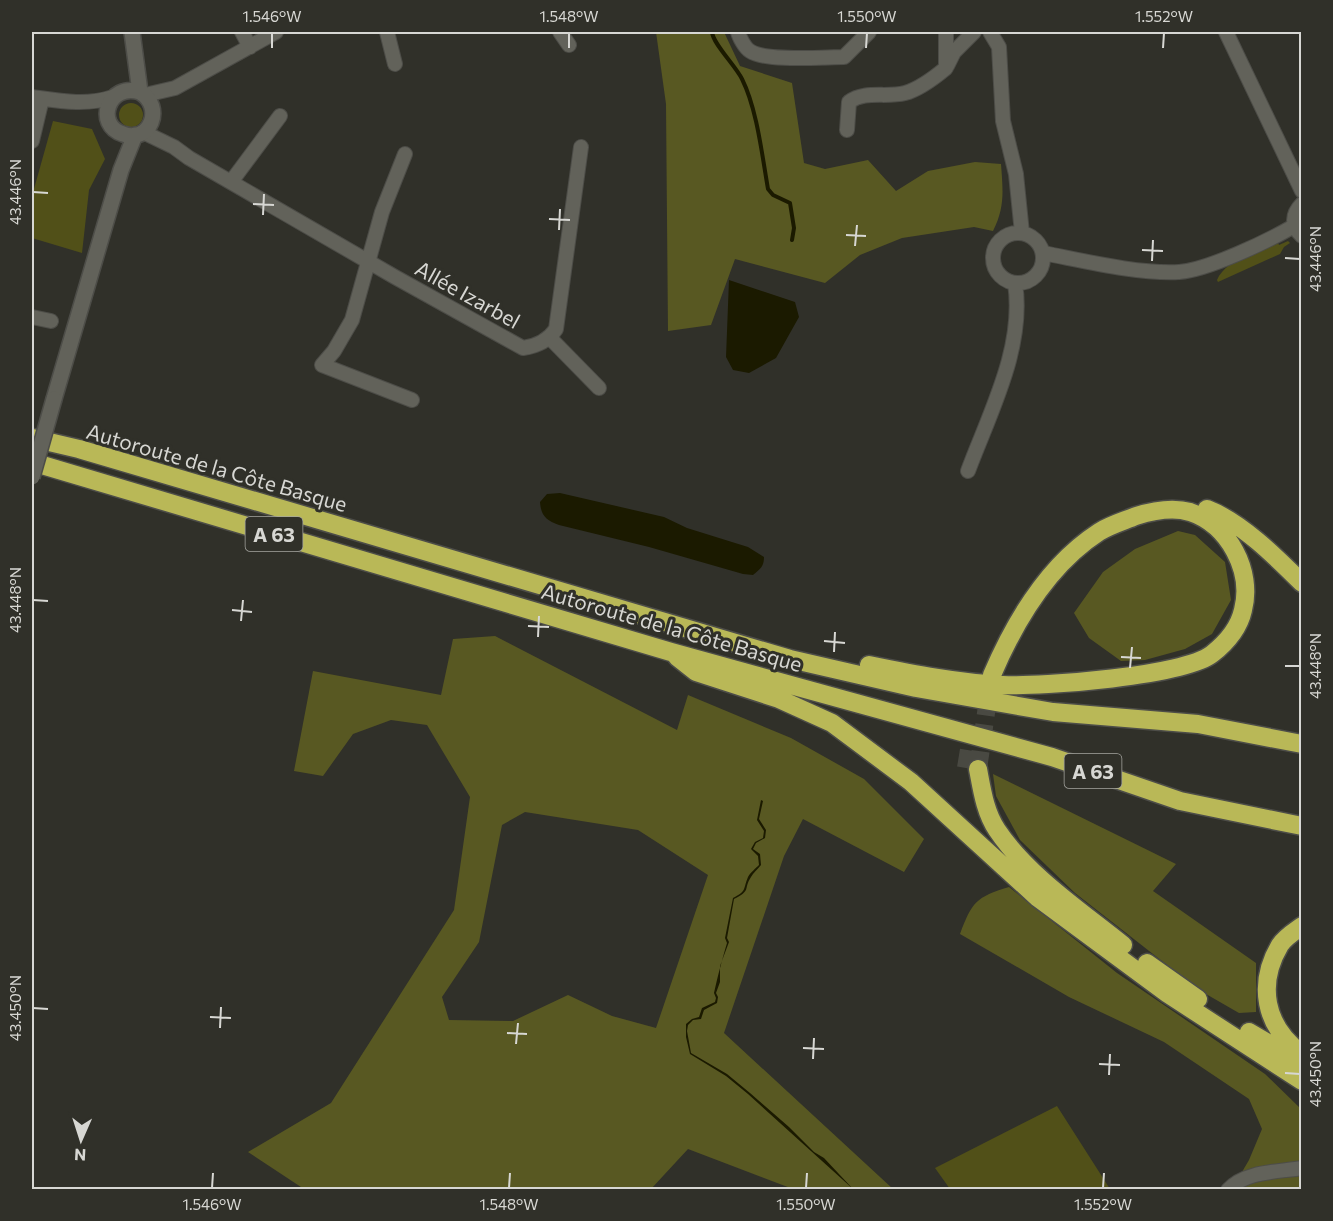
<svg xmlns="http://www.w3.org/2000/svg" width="1333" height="1221" font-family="Commissioner,sans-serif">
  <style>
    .green { fill: #515018 }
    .forest { fill: #585822; fill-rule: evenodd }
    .water { fill: #1b1a00 }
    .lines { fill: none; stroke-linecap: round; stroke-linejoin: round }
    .stream { stroke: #1b1a00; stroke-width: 4 }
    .motorway-tunnel { stroke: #494942; stroke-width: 18; stroke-dasharray: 18 9; stroke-linecap: butt }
    .minor-casing { stroke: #4d4d48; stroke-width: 16 }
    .secondary-casing { stroke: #4d4d48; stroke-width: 18 }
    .motorway-casing { stroke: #4d4d48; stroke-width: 21 }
    .minor { stroke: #62625a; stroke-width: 14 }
    .secondary { stroke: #62625a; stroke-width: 15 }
    .motorway { stroke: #b9b857; stroke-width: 18 }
    .secondary-bridge-casing { stroke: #4d4d48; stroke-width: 18; stroke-linecap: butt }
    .secondary-bridge { stroke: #62625a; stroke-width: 15 }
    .ticks { fill: none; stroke: #d7d7d3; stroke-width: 2 }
    .labels { text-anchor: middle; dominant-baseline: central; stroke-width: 6; stroke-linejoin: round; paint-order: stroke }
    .shield { fill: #303029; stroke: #a5a5a0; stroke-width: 1.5 }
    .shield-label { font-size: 20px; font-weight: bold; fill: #d7d7d3 }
    .street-label { font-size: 21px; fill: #d7d7d3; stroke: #303029 }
    .neatline { fill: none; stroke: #d7d7d3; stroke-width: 2 }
    .ticks-label { font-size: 15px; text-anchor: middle; fill: #d7d7d3 }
  </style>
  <rect width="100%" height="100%" fill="#303029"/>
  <path class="green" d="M119 115a12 12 0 1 1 24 0a12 12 0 1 1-24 0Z
    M53 121 92 129 105 159 89 190 82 253 32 238V196Z
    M1288 241 1290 243 1284 247 1280 254 1218 282 1217 280C1226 259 1258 251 1278 243L1279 245Z
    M1057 1106 1110 1189H950L935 1168Z"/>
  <path class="forest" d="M656 32H724L740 66 792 83 804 163 825 169 868 160 896 191 928 171 975 162 1001 164C1003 191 1005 207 993 231L974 227 902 238 860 255 825 283 735 259 711 325 668 331 666 104Z
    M1178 531 1195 535 1225 562 1231 600 1212 634 1185 649 1145 660 1121 661 1089 638 1074 613 1103 572 1135 549Z
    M495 636 677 730 688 695 791 738 864 779 924 839 904 872 803 819 784 856 724 1033 893 1189H793L688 1149 651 1189H304L248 1152 331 1103 454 910 470 797 427 725 391 720 353 734 323 776 294 771 313 671 441 695 453 639ZM525 812 638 830 708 875 656 1028 612 1016 568 995 513 1021 449 1020 442 997 479 942 502 825Z
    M993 774 1176 864 1153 891 1256 963V1012L1239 1013 1199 990 1075 893 1020 840 996 796Z
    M1009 887 1117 973 1265 1074 1301 1109V1189H1232L1249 1160 1262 1129 1249 1099 1164 1042 1069 997 960 934C972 902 976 897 1009 887Z"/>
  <path class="water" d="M729 280 795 302 799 317 776 358 749 373 733 370 726 357Z
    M560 493 664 517 687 528 748 547 764 557C764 567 760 569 753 575L743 574 649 547 559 525C546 520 541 516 540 502L547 494Z
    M761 800 763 801 759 819 766 830 765 838 756 843 753 849 760 854 761 865C758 869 753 873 751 877 743 889 752 890 734 899L727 938 729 942 720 966V982L716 993 718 997 717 1003 704 1010 701 1019 693 1020 688 1025 687 1031 691 1053 727 1074 750 1093 789 1127 814 1152 824 1158 853 1189 748 1094 726 1076 690 1054 686 1037V1024L692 1019 699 1017 702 1008 715 1002 716 998 714 993C718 975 722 960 727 943L725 938 733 898C747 891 743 889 748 877 750 873 756 868 759 865L758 856 751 849 755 842 763 838 764 831 757 820Z"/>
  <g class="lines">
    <path class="stream" d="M712 32C713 44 735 65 742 79 757 109 762 155 768 189L773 195 790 203 794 228 792 240"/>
    <path class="motorway-tunnel" d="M966 768 973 725
      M978 769 990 685"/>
    <defs>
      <path id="minor" d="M242 32 250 47
        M387 32 395 64
        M560 32 569 45
        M738 32C739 37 745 48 750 51 766 62 824 57 844 57L869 32
        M990 32 999 47 1003 121 1016 174 1022 233
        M1226 32 1302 191
        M947 66 954 52 974 32
        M145 95 175 88 276 32
        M32 97C60 101 86 106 113 97
        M847 130 849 102C865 90 886 98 905 93 920 89 934 78 946 68V32
        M143 132 174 147 189 158 395 277 523 348C537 346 548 341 556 329L581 147
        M32 141 42 99
        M405 154 382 212 352 320 334 351 322 365 412 400
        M231 182 280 116
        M1302 204C1292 214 1291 226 1302 236
        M993 258a25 25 0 1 1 50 0a25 25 0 1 1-50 0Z
        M1043 253C1085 261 1137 274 1179 272 1208 270 1268 241 1294 226
        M32 317 51 321
        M550 338 599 388
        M968 471C990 412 1025 347 1015 283
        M1228 1190C1245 1171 1278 1172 1302 1168"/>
      <path id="secondary" d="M132 32 140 92C165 107 150 144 123 134 94 125 108 82 140 92
        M54 399 121 170 135 135"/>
      <path id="motorway" d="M32 438 79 449 790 659 916 688 1053 712 1198 724 1302 744
        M32 462 671 652 1052 757 1180 801 1302 826
        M1207 509C1241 522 1276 557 1302 583
        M677 657 696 672 779 699 832 723 911 782 1038 898 1168 994 1302 1081
        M869 665C913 674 959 683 1003 685 1042 687 1184 676 1212 654 1226 643 1239 628 1243 610 1253 571 1229 525 1190 512 1173 507 1152 511 1136 516 1124 521 1110 525 1099 532 1048 565 1015 621 992 675
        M978 769C982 790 985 812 997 830 1027 875 1081 911 1123 945
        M1302 926C1295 931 1285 937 1280 945 1257 984 1264 1026 1302 1054
        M1147 963 1198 999
        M1249 1032 1302 1063"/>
    </defs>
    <use href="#minor" class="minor-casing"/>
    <use href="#secondary" class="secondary-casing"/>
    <use href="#motorway" class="motorway-casing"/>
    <use href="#minor" class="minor"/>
    <use href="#secondary" class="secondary"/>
    <use href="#motorway" class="motorway"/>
    <defs>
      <path id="secondary-bridge" d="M32 477 54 399"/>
    </defs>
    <use href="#secondary-bridge" class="secondary-bridge-casing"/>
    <use href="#secondary-bridge" class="secondary-bridge"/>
  </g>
  <path class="ticks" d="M272 48V33M569 48V33M866 48 867 33M1163 48 1164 33M33 192 48 193M253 204 274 205M263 215 264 194M549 219 570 220M559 230 560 209M846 235 866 236M855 246 857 225M1142 250 1163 251M1285 258 1300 259M1152 261 1153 240M33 600 48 601M232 610 252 612M241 621 243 600M528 626 549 627M538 637 539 616M824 641 845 643M834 652 835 632M1121 657 1141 658M1285 666H1300M1130 668 1132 647M33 1008 48 1009M210 1017 231 1018M220 1028 221 1007M507 1033 527 1034M516 1044 518 1023M803 1048 824 1049M813 1059 814 1038M1099 1064 1120 1065M1285 1073 1300 1074M1109 1075 1110 1054M212 1188 213 1173M509 1188 510 1173M806 1188 807 1173M1103 1188 1104 1173"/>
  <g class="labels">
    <g class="shield">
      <rect x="245.5" y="517" width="57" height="34" rx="4.5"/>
      <rect x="1064.5" y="754" width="57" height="34" rx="4.5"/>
    </g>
    <g class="shield-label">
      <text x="274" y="534">A 63</text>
      <text x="1093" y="771">A 63</text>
    </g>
    <g class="street-label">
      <text transform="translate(468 294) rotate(29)">Allée Izarbel</text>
      <text transform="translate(217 467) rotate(16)">Autoroute de la Côte Basque</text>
      <text transform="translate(672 627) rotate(16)">Autoroute de la Côte Basque</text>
    </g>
  </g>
  <rect width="1333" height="1221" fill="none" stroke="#303029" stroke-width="66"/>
  <g transform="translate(81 1140) rotate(183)" stroke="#303029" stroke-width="4.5" paint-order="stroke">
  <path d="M0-4.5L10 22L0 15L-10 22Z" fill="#d7d7d3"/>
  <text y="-9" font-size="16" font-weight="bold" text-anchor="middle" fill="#d7d7d3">N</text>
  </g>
  <rect x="33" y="33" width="1267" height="1155" class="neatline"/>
  <g class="ticks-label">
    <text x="272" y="22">1.546°W</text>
    <text x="569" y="22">1.548°W</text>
    <text x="867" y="22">1.550°W</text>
    <text x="1164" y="22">1.552°W</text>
    <text transform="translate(16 192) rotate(-90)" y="5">43.446°N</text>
    <text transform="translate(1316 259) rotate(-90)" y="5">43.446°N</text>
    <text transform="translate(16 600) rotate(-90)" y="5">43.448°N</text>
    <text transform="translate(1316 666) rotate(-90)" y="5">43.448°N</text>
    <text transform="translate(16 1008) rotate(-90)" y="5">43.450°N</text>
    <text transform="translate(1316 1074) rotate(-90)" y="5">43.450°N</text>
    <text x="212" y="1210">1.546°W</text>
    <text x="509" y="1210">1.548°W</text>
    <text x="806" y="1210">1.550°W</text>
    <text x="1103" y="1210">1.552°W</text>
  </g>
</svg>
